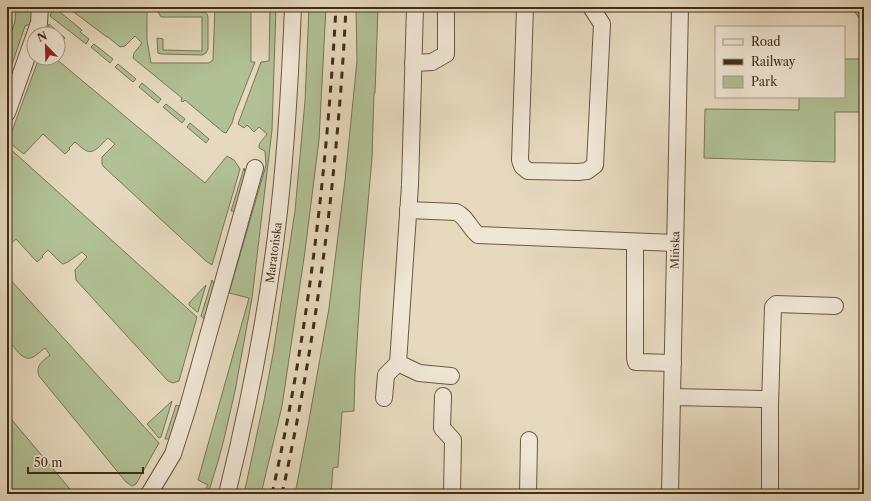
<svg xmlns="http://www.w3.org/2000/svg" width="871" height="501" font-family="'Libre Caslon Text',serif">
  <style>
    .green { fill: #b1c095; stroke: #797656 }
    .lines { fill: none; stroke-linecap: round; stroke-linejoin: round }
    .minor-casing { stroke: #6a5841; stroke-width: 18 }
    .minor { stroke: #efe6d5; stroke-width: 16 }
    .rail { stroke: #412d17; stroke-width: 3; stroke-dasharray: 7 7; stroke-linecap: butt }
    .labels { text-anchor: middle; dominant-baseline: central; stroke-width: 3.5; stroke-linejoin: round; paint-order: stroke }
    .street-label { font-size: 11px; fill: #412d17; stroke: #efe6d5 }
  </style>
  <rect width="100%" height="100%" fill="#e6d9be"/>
  <filter id="stains"><feTurbulence type="fractalNoise" baseFrequency=".005" numOctaves="4"/><feColorMatrix values="0 0 0 0 .2 0 0 0 0 .09 0 0 0 0 .02 0 0 0 .5 -.17"/></filter>
  <radialGradient id="worn" r=".72"><stop offset=".6" stop-color="#630" stop-opacity="0"/><stop offset="1" stop-color="#630" stop-opacity=".3"/></radialGradient>
  <path class="green" d="M16 7H33L32 22 30 24 25 26 7 79V43L15 22Z
    M67 7H147V40L151 63H209L213 60 215 7H251V62H255L235 113 232 123 226 133 223 132 185 100 183 102 181 101 182 98 133 58 134 53 142 43 135 36 125 46 120 47 108 37H107Z
    M270 7H276L272 130 252 298 235 391 224 439 219 458 208 494H203L208 485 198 480 249 298 229 293 266 165 265 151 259 148C258 143 264 139 267 134L259 127 254 132 247 125 244 128 238 124 261 62 269 61Z
    M309 7H326L319 140 305 251 282 406 261 494H244L264 401 273 354 295 211 305 101Z
    M356 7H378L375 93H374L372 158 361 281 355 373 354 411 342 412 338 467 333 468 331 494H295L306 437 329 308 345 180 357 61Z
    M852 7H864V26Z
    M53 9H56L82 30 80 32 89 39 86 44 50 16Z
    M157 10 163 11 205 12 207 14 208 17V49L206 53 202 55 161 54 158 53 157 38 163 39V50L202 51V17H161Z
    M49 24 65 38 58 47V34H46Z
    M94 44 113 59 110 63 91 47Z
    M39 58H55L205 183 227 156 234 160 240 169 212 265 206 261 104 167 102 164V157L115 144 108 138C102 143 94 156 85 150 81 148 78 144 75 142L69 148 70 149 65 154 43 134 24 154 11 144 9 139Z
    M844 59H864V112H835V162L704 158 705 109 799 110V97H844Z
    M118 64 136 79 133 82 115 67Z
    M142 83 161 99 158 103 139 87Z
    M166 104 185 119 182 123 163 107Z
    M190 123 209 139 206 143 187 127Z
    M7 146 197 317 179 381 173 383 168 381 76 280 75 270 87 257 82 252 68 262 63 264 60 262 48 250 42 256 43 257 37 262 16 239 7 247Z
    M244 168 245 171 246 177 236 211H231Z
    M7 276 159 443 136 484 132 486 126 482 39 376C35 365 43 361 50 355L45 348C42 350 39 353 35 356 25 363 18 352 12 345L7 349Z
    M212 280 214 284 215 288 207 321 201 316Z
    M206 285 198 312H197L189 305V303Z
    M172 401 161 437 159 438 147 424Z
    M176 405 179 406 180 408 174 437 169 439H165Z
    M7 414 74 494H15L7 484Z"/>
  <g class="lines">
    <defs>
      <g id="minor">
        <path d="M525 7 520 160 522 166 528 171 578 172 587 171 595 165 602 24 591 7"/>
        <path d="M35 34 39 23 40 7"/>
        <path d="M413 63 432 62 446 54V7"/>
        <path d="M7 113 34 37"/>
        <path d="M408 210 456 212C466 216 470 229 478 235L675 243"/>
        <path d="M635 242V358L636 362 673 363"/>
        <path d="M398 363 419 373 451 376"/>
        <path d="M443 396 442 428 453 440 452 494"/>
        <path d="M672 397 770 399"/>
        <path d="M384 398 386 375 398 363 410 185 415 7"/>
        <path d="M149 494 173 454 188 407 255 168"/>
        <path id="s1" d="M227 494C248 409 265 323 276 236 286 160 290 84 293 7"/>
        <path d="M528 494 529 440"/>
        <path id="s2" d="M670 494 680 7"/>
        <path d="M770 494V405L773 307 776 304 835 306"/>
      </g>
    </defs>
    <use href="#minor" class="minor-casing"/>
    <use href="#minor" class="minor"/>
    <path class="rail" d="M272 494C308 334 327 170 336 7
      M282 494C317 336 338 169 346 7"/>
  </g>
  <g class="labels">
    <g class="street-label">
      <text stroke="none"><textPath href="#s2" startOffset="244">Mińska</textPath></text>
      <text stroke="none"><textPath href="#s1" startOffset="246">Maratońska</textPath></text>
    </g>
  </g>
  <rect width="871" height="501" fill="none" stroke="#e6d9be" stroke-width="24"/>
  <rect x="8" y="8" width="855" height="485" fill="none" stroke="#412d17" stroke-width="2"/>
  <rect x="12" y="12" width="847" height="477" fill="none" stroke="#412d17"/>
  <rect x="715" y="26" width="130" height="72" fill="#efe6d5" stroke="#a99c89"/>
  <rect x="723" y="39" width="20" height="6" fill="#efe6d5" stroke="#a99c89"/>
  <text x="751" y="46" font-size="12" fill="#412d17">Road</text>
  <rect x="723" y="59" width="20" height="6" fill="#412d17" stroke="#a99c89"/>
  <text x="751" y="66" font-size="12" fill="#412d17">Railway</text>
  <rect x="723" y="76" width="20" height="12" fill="#b1c095" stroke="#a99c89"/>
  <text x="751" y="86" font-size="12" fill="#412d17">Park</text>
  <g transform="translate(46 46) rotate(337)"><circle r="19" fill="#efe6d5" stroke="#a99c89"/>
  <path d="M0-3L7 15L0 10L-7 15Z" fill="#8f2418"/>
  <text y="-6" font-size="11" font-weight="bold" text-anchor="middle" fill="#412d17">N</text>
  </g>
  <path d="M28 467v6h115v-6" fill="none" stroke="#412d17" stroke-width="2"/>
  <text x="34" y="467" font-size="12" fill="#412d17" stroke="#efe6d5" stroke-width="3" paint-order="stroke">50 m</text>
  <rect width="100%" height="100%" filter="url(#stains)"/>
  <rect width="100%" height="100%" fill="url(#worn)"/>
</svg>
